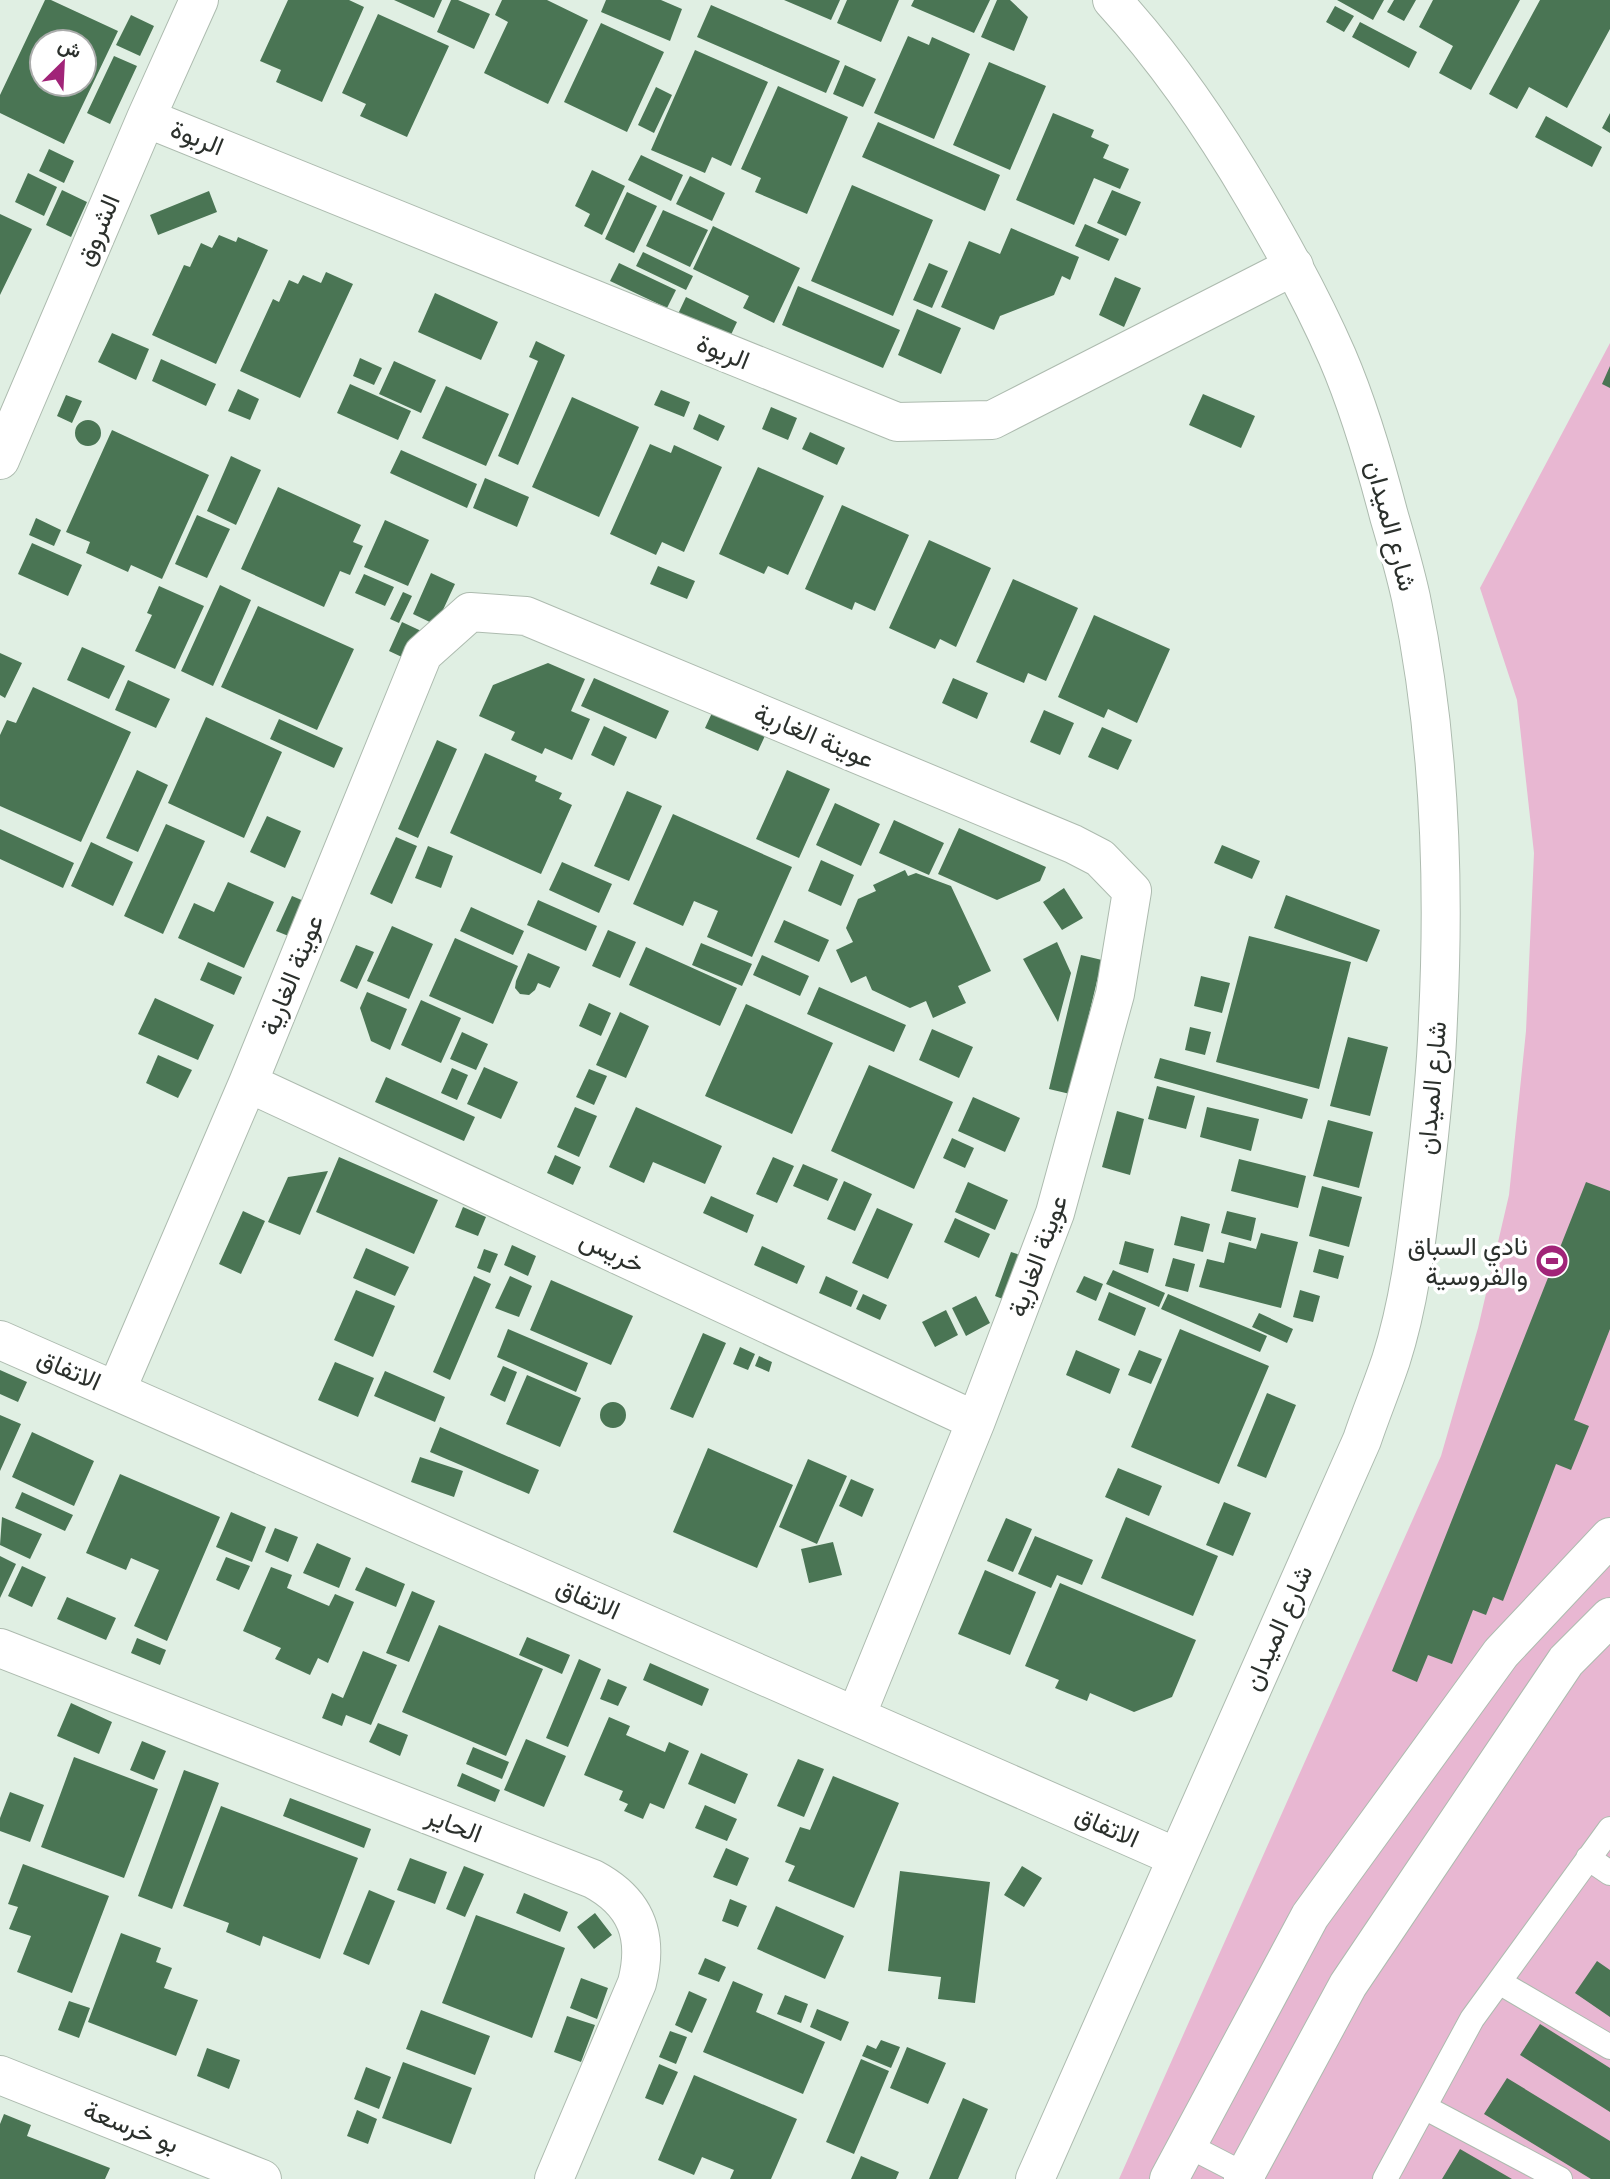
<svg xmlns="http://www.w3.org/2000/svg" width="1610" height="2179" font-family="Karla,Vazirmatn,sans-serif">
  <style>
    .green { fill: #e8b7d2 }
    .building { fill: #4a7554; fill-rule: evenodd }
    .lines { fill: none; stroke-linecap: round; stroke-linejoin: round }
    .service-casing { stroke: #adbbaf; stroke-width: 26 }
    .minor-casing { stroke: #adbbaf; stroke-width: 40 }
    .tertiary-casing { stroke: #adbbaf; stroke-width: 40 }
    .service { stroke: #fff; stroke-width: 24 }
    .minor { stroke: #fff; stroke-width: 38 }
    .tertiary { stroke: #fff; stroke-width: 38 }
    .labels { text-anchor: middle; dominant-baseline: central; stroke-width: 7; stroke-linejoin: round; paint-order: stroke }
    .street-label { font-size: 26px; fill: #2b302c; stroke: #fff }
    .poi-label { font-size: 26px; fill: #2b302c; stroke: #fff; text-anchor: end }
  </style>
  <rect width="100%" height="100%" fill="#e0efe3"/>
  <path class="green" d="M1610 343V2179H1119L1441 1456 1478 1328 1509 1195 1526 1031 1534 853 1517 700 1480 588Z"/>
  <path class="building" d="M45 0H51L118 31 64 144 0 113V95ZM42 42H84V84H42Z
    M288 0H349L364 7 322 102 276 82 281 70 260 61Z
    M394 0H442L434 18Z
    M451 0H458L490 14 474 49 437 32Z
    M502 0H547L588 20 548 104 484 73 508 22 495 15Z
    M606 0H661L682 9 670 41 601 12Z
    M784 0H840L831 20Z
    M847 0H899L881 42 837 23Z
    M914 0H990L974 33 911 6Z
    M997 0H1010L1028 17 1014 51 981 37Z
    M1337 0H1384L1373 20Z
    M1394 0H1416L1404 21 1387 12Z
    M1433 0H1520L1471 90 1439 73 1453 46 1419 27Z
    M1540 0H1610V29L1567 108 1529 87 1517 109 1489 94Z
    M711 5 840 61 826 93 697 37Z
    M1335 6 1354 16 1344 32 1326 22Z
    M378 14 449 46 407 137 360 116 366 104 342 93Z
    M131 15 154 26 140 56 116 45Z
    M1360 22 1417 52 1409 68 1352 37Z
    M601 23 664 52 627 132 564 102Z
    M908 36 929 45 932 37 970 54 934 139 874 113Z
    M695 50 768 82 731 166 712 157 705 173 651 150Z
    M114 56 137 66 110 124 87 113Z
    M989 62 1046 86 1010 170 953 145Z
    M845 65 876 79 863 107 833 94Z
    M778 86 848 117 807 214 755 192 761 178 741 169Z
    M656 87 672 95 654 133 638 125Z
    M1053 113 1094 130 1091 137 1109 145 1103 158 1129 169 1120 189 1094 178 1074 225 1016 200Z
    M1610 113V133L1602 128Z
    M1546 116 1602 147 1592 167 1535 137Z
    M878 122 1000 175 985 211 862 157Z
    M49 149 74 161 64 183 39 171Z
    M641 155 683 175 671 201 628 180Z
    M592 170 625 186 602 235 584 226 590 214 575 206Z
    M28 173 57 187 44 216 15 202Z
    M690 176 725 193 712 221 676 204Z
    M852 185 933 220 893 316 811 281Z
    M62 190 87 202 71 237 46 225Z
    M1112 190 1141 202 1126 236 1097 223Z
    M209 191 217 212 158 235 150 215Z
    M627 192 657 206 634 253 605 239Z
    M663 210 708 230 690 267 646 246Z
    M0 214 32 229 0 295Z
    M1085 224 1119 239 1109 261 1075 246Z
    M713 226 800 268 774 323 743 308 749 296 693 269Z
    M1011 228 1079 257 1070 280 1062 276 1054 295 1000 316 994 330 941 307 969 241 1000 254Z
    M219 235 236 242 238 237 268 250 216 364 152 335 184 265 190 267 201 243 212 248Z
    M643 252 693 276 686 290 636 266Z
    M619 263 676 290 667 308 610 281Z
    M929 263 948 271 932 308 913 300Z
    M326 272 353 284 300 398 240 371 273 299 279 302 289 280 298 284 303 275 321 283Z
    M1115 277 1141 288 1124 327 1099 315Z
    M798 286 900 330 883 368 782 325Z
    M435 293 498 322 481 360 418 332Z
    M686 297 737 322 729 339 678 314Z
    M917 309 961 328 941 374 898 355Z
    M112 333 149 349 136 380 98 362Z
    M536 341 565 355 518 465 498 456 538 361 529 357Z
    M360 358 382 368 374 385 353 376Z
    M161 359 216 384 206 406 152 381Z
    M394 361 436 380 421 413 379 394Z
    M1610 366V388L1602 384Z
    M350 384 411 411 398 440 337 413Z
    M446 386 509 414 486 466 422 438Z
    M238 389 259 399 250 420 228 411Z
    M661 390 690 402 684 417 654 405Z
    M1203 394 1255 416 1241 448 1189 425Z
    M66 395 82 401 72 423 57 416Z
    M572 397 639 427 599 517 532 487Z
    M771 407 797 418 788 440 762 429Z
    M699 414 725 426 718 441 693 429Z
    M75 433a13 13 0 1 1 26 0a13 13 0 1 1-26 0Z
    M112 430 209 475 162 579 131 565 128 572 86 553 90 542 66 532Z
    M810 432 845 448 837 465 802 449Z
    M650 444 671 453 674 445 722 467 684 552 662 542 656 555 610 534Z
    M401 450 477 484 467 508 390 473Z
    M231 456 261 470 236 525 207 511Z
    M758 467 824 496 788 575 768 566 764 574 719 554Z
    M485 478 529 497 517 527 473 508Z
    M278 487 361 525 353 542 363 546 350 575 340 571 324 607 241 569Z
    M842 505 909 535 875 611 855 602 852 610 805 589Z
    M197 515 230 529 207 578 175 564Z
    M36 518 61 530 54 546 29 535Z
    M385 520 429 540 408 586 364 567Z
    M929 540 991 568 956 647 940 639 935 649 889 628Z
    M32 543 82 565 68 596 18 574Z
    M658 566 695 581 687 599 650 584Z
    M431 573 455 584 436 625 413 614Z
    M364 574 394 587 385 606 355 593Z
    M1013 579 1078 608 1046 681 1028 673 1024 683 976 662Z
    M220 585 251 600 213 686 181 671Z
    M159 586 204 606 175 669 135 651 152 615 147 613Z
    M403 592 412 596 399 623 390 619Z
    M258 606 354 649 317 730 221 687Z
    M1094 615 1170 649 1137 723 1108 709 1104 718 1058 697Z
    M402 622 432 636 419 665 389 651Z
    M82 647 125 666 109 699 67 680Z
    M0 653 22 663 5 698 0 695Z
    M548 663 585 679 571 711 590 719 572 760 545 748 542 754 511 740 515 732 479 716 493 685Z
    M594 678 669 711 656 739 581 706Z
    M953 678 988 693 977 719 942 703Z
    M128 680 170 699 156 728 115 710Z
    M33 687 131 732 81 842 0 806V735L7 720 16 723Z
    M717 702 770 725 758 751 705 728Z
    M1044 710 1074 723 1060 755 1030 742Z
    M206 717 282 752 244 838 168 803Z
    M279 719 343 748 334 768 270 739Z
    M604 726 627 737 614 766 591 755Z
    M1102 727 1132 740 1118 770 1088 757Z
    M437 740 457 749 418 838 398 829Z
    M485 753 537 776 535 781 562 793 559 799 572 805 541 874 450 833Z
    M137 770 168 785 138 852 106 838Z
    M787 770 830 789 799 858 756 839Z
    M627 791 662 806 629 881 594 866Z
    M835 803 880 824 861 866 816 845Z
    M673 814 792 867 752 957 707 937 718 911 694 901 683 926 633 904Z
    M267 816 301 831 285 868 250 852Z
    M894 820 944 843 929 875 879 853Z
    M166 824 205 841 163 934 124 916Z
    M959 828 1046 867 1040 881 997 900 938 874Z
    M0 829 74 863 63 888 0 859Z
    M396 837 417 846 392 904 370 894Z
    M91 842 133 862 113 906 71 886Z
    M1222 845 1260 861 1252 879 1214 863Z
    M428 846 453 856 441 888 415 878Z
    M821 860 854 875 841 906 808 891Z
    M562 862 612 884 599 913 549 890Z
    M905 870 908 876 916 873 951 886 991 971 958 986 966 1003 933 1018 926 1001 910 1008 872 990 866 976 851 983 836 950 853 942 846 928 858 899 876 891 873 885Z
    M228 882 274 902 244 968 178 938 194 903 214 912Z
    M1064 888 1083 918 1062 930 1043 902Z
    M1286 895 1380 930 1367 962 1274 928Z
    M292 896 311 904 296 939 276 931Z
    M538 900 597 926 586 951 527 925Z
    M471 907 524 931 513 955 460 931Z
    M784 920 829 940 819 962 774 942Z
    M392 926 433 944 409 999 367 981Z
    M608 930 636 942 620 978 592 966Z
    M1249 936 1351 962 1319 1089 1216 1062Z
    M455 938 518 966 493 1024 429 996Z
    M1057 942 1071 973 1058 1022 1023 959Z
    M701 943 752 964 742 986 692 965Z
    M356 945 374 952 357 989 340 981Z
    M646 947 737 988 720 1026 629 985Z
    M528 953 560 967 550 988 538 983 535 990 529 995 520 994 515 988 516 981Z
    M762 955 809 976 800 996 753 975Z
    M1081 955 1102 960 1070 1094 1049 1089Z
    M208 962 242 977 234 995 200 980Z
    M1201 976 1230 983 1222 1013 1194 1006Z
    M819 987 906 1025 894 1052 807 1014Z
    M367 992 407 1009 390 1050 371 1041 360 1008Z
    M155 998 214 1025 198 1060 138 1034Z
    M421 1000 461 1018 441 1063 401 1045Z
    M589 1003 611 1013 601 1036 579 1026Z
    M746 1004 833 1043 792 1134 705 1096Z
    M620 1012 649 1026 626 1078 596 1065Z
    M1190 1027 1211 1032 1205 1055 1185 1050Z
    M932 1029 973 1047 959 1078 919 1060Z
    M462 1032 488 1044 476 1070 450 1059Z
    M1348 1037 1388 1047 1370 1116 1330 1106Z
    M158 1055 192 1070 178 1098 146 1083Z
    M1160 1058 1308 1099 1302 1119 1154 1078Z
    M869 1065 953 1102 914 1189 831 1151Z
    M484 1067 518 1082 501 1119 467 1104Z
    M452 1068 468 1075 457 1100 441 1093Z
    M589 1069 607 1076 594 1105 576 1097Z
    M386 1077 475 1117 464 1141 375 1102Z
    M1157 1086 1195 1096 1186 1129 1148 1119Z
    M973 1097 1020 1118 1005 1152 958 1131Z
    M575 1107 597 1116 579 1157 557 1147Z
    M636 1107 722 1146 705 1184 653 1162 644 1183 609 1167Z
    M1207 1107 1259 1119 1251 1151 1200 1137Z
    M1117 1111 1144 1119 1130 1175 1102 1167Z
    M1328 1120 1373 1132 1359 1188 1313 1176Z
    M952 1138 974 1148 965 1168 943 1158Z
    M555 1155 581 1167 573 1185 547 1173Z
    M339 1157 438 1200 414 1254 316 1212Z
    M773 1157 794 1166 777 1203 756 1194Z
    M1239 1159 1306 1176 1298 1208 1231 1191Z
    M803 1164 838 1179 828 1201 793 1186Z
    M328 1171 300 1235 268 1222 288 1177Z
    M844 1181 872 1194 855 1231 827 1219Z
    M968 1182 1008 1200 995 1230 955 1212Z
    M1586 1182 1610 1191V1329L1574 1420 1589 1426 1571 1470 1556 1464 1503 1601 1493 1597 1486 1615 1473 1610 1452 1664 1428 1655 1417 1682 1392 1671Z
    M1322 1186 1362 1197 1349 1247 1309 1236Z
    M711 1196 754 1215 747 1233 703 1213Z
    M463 1207 486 1217 478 1236 455 1227Z
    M877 1208 913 1224 888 1279 852 1263Z
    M243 1211 265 1221 241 1274 219 1264Z
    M1227 1211 1256 1218 1251 1241 1221 1233Z
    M1181 1216 1210 1224 1203 1252 1174 1245Z
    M955 1218 990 1234 979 1258 944 1242Z
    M1261 1233 1298 1242 1281 1308 1199 1287 1207 1259 1224 1263 1229 1242 1256 1249Z
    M1125 1241 1154 1249 1148 1273 1119 1264Z
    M512 1245 536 1256 528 1276 504 1265Z
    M762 1246 805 1266 797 1284 754 1265Z
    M366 1248 409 1267 395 1296 353 1278Z
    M484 1249 498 1254 490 1273 477 1268Z
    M1319 1249 1344 1256 1338 1279 1313 1272Z
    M1011 1252 1029 1258 1013 1303 995 1296Z
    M1173 1258 1195 1264 1188 1292 1165 1286Z
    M1113 1270 1165 1293 1159 1307 1106 1284Z
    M474 1276 491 1284 450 1380 433 1372Z
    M510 1276 532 1286 519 1317 495 1308Z
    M826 1276 858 1291 851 1307 819 1293Z
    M1084 1276 1103 1284 1096 1301 1076 1292Z
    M551 1280 633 1316 611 1365 530 1330Z
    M356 1290 395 1306 373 1357 334 1340Z
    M1300 1290 1320 1296 1313 1322 1293 1317Z
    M1109 1292 1146 1308 1135 1336 1098 1320Z
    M863 1294 887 1305 880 1320 856 1309Z
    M1168 1294 1267 1336 1260 1352 1161 1309Z
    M976 1296 990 1323 966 1336 952 1308Z
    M946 1310 958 1335 935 1347 922 1322Z
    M1259 1313 1293 1329 1287 1343 1252 1327Z
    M508 1329 588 1363 576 1392 497 1357Z
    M1180 1329 1269 1366 1219 1484 1131 1447Z
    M703 1333 726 1343 693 1418 670 1409Z
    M740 1347 755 1354 748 1370 733 1364Z
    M1076 1350 1120 1369 1110 1394 1066 1375Z
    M1139 1350 1162 1359 1151 1384 1128 1375Z
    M759 1356 772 1362 769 1372 755 1366Z
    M335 1362 374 1378 358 1417 318 1400Z
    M503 1366 517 1372 505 1402 490 1395Z
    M0 1370 27 1382 18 1402 0 1394Z
    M385 1371 445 1397 435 1422 374 1396Z
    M527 1375 581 1398 560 1447 506 1424Z
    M1267 1393 1296 1405 1266 1478 1237 1466Z
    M600 1415a13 13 0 1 1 26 0a13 13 0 1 1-26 0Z
    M0 1415 21 1424 0 1471Z
    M440 1427 539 1470 529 1494 430 1452Z
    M32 1432 94 1461 74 1506 12 1477Z
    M708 1448 793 1485 757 1568 673 1532Z
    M420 1457 463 1471 454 1497 411 1482Z
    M808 1459 847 1476 817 1544 779 1527Z
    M1118 1468 1162 1486 1149 1516 1105 1497Z
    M120 1474 220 1517 167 1641 134 1626 159 1570 131 1558 126 1570 86 1553Z
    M851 1479 874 1489 862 1517 839 1506Z
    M22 1492 73 1515 65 1531 15 1508Z
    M1224 1502 1251 1513 1233 1556 1206 1545Z
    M231 1512 266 1527 252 1562 216 1547Z
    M2 1517 42 1534 30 1559 0 1545Z
    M1126 1517 1218 1556 1193 1616 1101 1578Z
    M1006 1518 1032 1529 1013 1572 987 1561Z
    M275 1528 298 1537 288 1562 265 1552Z
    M1035 1536 1093 1560 1082 1585 1057 1575 1051 1588 1018 1574Z
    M833 1542 842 1575 809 1583 801 1549Z
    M317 1543 351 1558 339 1588 303 1573Z
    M0 1556 16 1564 0 1598Z
    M226 1557 250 1566 239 1590 216 1580Z
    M22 1566 46 1577 32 1607 8 1596Z
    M271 1567 292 1575 287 1588 329 1606 335 1594 354 1602 328 1663 318 1658 310 1675 275 1659 281 1648 243 1631Z
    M366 1567 405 1584 396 1607 355 1590Z
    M985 1570 1036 1592 1010 1655 958 1634Z
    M1060 1583 1196 1640 1172 1697 1134 1712 1090 1693 1087 1701 1055 1688 1059 1680 1025 1666Z
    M412 1591 435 1601 409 1662 386 1653Z
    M67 1597 116 1618 106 1640 57 1619Z
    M439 1625 543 1669 506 1756 402 1712Z
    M527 1637 570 1655 562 1674 519 1655Z
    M137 1638 166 1650 160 1665 131 1653Z
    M363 1651 397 1665 371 1725 346 1715 342 1726 322 1718 332 1693 343 1698Z
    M579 1659 601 1669 568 1747 546 1738Z
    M650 1663 709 1689 702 1706 643 1680Z
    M608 1679 627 1687 618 1706 600 1699Z
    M71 1703 112 1722 99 1754 57 1736Z
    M609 1717 630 1726 626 1735 665 1752 669 1742 689 1751 664 1809 650 1803 643 1819 624 1811 628 1804 619 1800 623 1791 584 1775Z
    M378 1723 408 1735 400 1756 369 1742Z
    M526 1739 566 1756 544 1807 504 1790Z
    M142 1741 166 1751 154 1780 130 1770Z
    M473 1747 509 1762 502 1779 466 1764Z
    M701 1753 748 1774 735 1804 688 1784Z
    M74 1757 158 1789 124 1878 41 1847Z
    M798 1759 824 1769 804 1817 777 1806Z
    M184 1770 219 1783 172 1909 138 1896Z
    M462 1773 500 1790 495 1802 457 1786Z
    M833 1776 899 1803 854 1908 788 1881 795 1866 785 1862 800 1827 810 1830Z
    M10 1792 44 1805 30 1842 0 1831V1818Z
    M290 1798 371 1829 364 1848 283 1816Z
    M705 1805 737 1819 727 1841 695 1828Z
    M221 1806 358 1858 320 1959 263 1936 260 1946 226 1932 229 1923 183 1906Z
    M726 1848 749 1858 737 1886 713 1877Z
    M410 1858 447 1872 435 1904 397 1890Z
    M23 1864 109 1896 72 1993 17 1972 31 1936 9 1929 18 1907 8 1904Z
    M464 1866 484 1874 465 1917 446 1909Z
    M1022 1866 1042 1878 1024 1907 1004 1895Z
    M900 1871 990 1882 975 2003 938 1999 941 1977 888 1971Z
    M369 1890 395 1901 369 1965 343 1954Z
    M524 1893 568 1912 560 1932 516 1913Z
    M730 1899 747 1906 738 1927 722 1921Z
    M776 1906 844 1936 825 1979 757 1949Z
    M595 1913 612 1935 594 1949 577 1927Z
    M476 1915 565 1948 532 2038 442 2003Z
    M121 1933 161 1948 156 1962 172 1968 164 1988 198 2000 176 2056 88 2022Z
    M705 1958 726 1967 719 1982 698 1974Z
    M1597 1961 1610 1970V2017L1575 1993Z
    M581 1978 608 1988 597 2019 570 2008Z
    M733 1981 763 1994 756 2012 825 2042 803 2094 703 2052Z
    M689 1991 707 1999 692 2033 675 2025Z
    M785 1995 808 2004 801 2023 777 2014Z
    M69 2001 90 2008 79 2038 58 2030Z
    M817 2009 849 2022 841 2041 810 2027Z
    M421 2010 490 2036 475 2075 406 2049Z
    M567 2016 595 2025 581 2062 554 2052Z
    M1540 2024 1610 2068V2112L1520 2055Z
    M670 2031 687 2037 676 2064 659 2057Z
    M881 2040 900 2047 891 2068 862 2056 867 2045 876 2049Z
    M907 2047 946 2063 928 2104 890 2088Z
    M207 2048 240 2060 229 2089 197 2076Z
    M861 2059 889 2071 854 2154 826 2142Z
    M403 2062 472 2088 451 2144 382 2118Z
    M659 2064 678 2072 663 2105 645 2098Z
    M366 2067 391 2077 379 2109 354 2099Z
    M694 2075 797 2119 771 2179H730L734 2170 702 2157 694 2175 658 2160Z
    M1507 2078 1610 2141V2179H1591L1484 2114Z
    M963 2098 988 2109 958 2179H929Z
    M357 2110 377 2119 368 2144 347 2136Z
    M4 2114 31 2125 27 2136 110 2168 105 2179H0V2124Z
    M1460 2149 1512 2179H1442Z
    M861 2156 899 2172 896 2179H851Z"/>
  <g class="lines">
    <defs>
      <path id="service" d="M1588 1858 1610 1873
        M1499 1982 1610 2047
        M1424 2107 1560 2179
        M1187 2145 1253 2179
        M1385 2179 1472 2019 1610 1829"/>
      <path id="minor" d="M146 118 897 422 992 420 1294 266
        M0 460 146 118 199 0
        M248 1083 976 1421
        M0 1340 1176 1857
        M116 1391 248 1083 423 654 470 612 526 616 1073 844 1100 858 1132 891 1115 994 1055 1213 976 1421 856 1716
        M0 1648 593 1879C636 1902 649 1936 637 1983L554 2179
        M0 2075 262 2179
        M1169 2179 1310 1916 1501 1653 1610 1537
        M1243 2179 1348 1985 1566 1661 1610 1617"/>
      <path id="tertiary" d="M1035 2179 1362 1440C1371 1413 1382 1387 1391 1360 1409 1304 1416 1245 1423 1187 1430 1131 1436 1075 1438 1019 1445 878 1440 737 1411 598 1405 571 1397 543 1389 516 1375 462 1359 407 1337 356 1313 301 1285 250 1255 199 1214 129 1167 60 1112 0"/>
    </defs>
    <use href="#service" class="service-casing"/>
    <use href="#minor" class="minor-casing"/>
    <use href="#tertiary" class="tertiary-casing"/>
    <use href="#service" class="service"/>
    <use href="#minor" class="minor"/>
    <use href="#tertiary" class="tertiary"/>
  </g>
  <defs>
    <symbol id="stadium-disc" viewBox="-11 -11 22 22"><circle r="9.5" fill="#a12478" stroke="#fff"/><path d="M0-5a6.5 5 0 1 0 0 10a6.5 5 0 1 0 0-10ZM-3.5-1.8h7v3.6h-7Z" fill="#fff"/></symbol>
  </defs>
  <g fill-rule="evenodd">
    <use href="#stadium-disc" x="1533" y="1242" width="38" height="38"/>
  </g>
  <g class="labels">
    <g class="street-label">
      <text transform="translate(197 138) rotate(22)">الربوة</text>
      <text transform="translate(98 230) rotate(-67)">الشروق</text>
      <text transform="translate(723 352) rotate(22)">الربوة</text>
      <text transform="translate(1391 526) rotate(75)">شارع الميدان</text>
      <text transform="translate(814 736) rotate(23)">عوينة الغارية</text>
      <text transform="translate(292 975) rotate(-68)">عوينة الغارية</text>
      <text transform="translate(1432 1088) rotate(-85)">شارع الميدان</text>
      <text transform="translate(612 1252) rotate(25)">خريس</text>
      <text transform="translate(1038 1256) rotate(-70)">عوينة الغارية</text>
      <text transform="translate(69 1370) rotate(24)">الاتفاق</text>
      <text transform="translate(588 1599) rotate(24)">الاتفاق</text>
      <text transform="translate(1278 1628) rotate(-66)">شارع الميدان</text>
      <text transform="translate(454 1825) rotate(21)">الحاير</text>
      <text transform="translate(1107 1827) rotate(24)">الاتفاق</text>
      <text transform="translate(131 2127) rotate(22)">بو خرسعة</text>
    </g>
    <g class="poi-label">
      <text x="1528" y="1246">نادي السباق<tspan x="1528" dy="30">والفروسية</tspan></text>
    </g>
  </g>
  <g transform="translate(63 63) rotate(24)"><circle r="33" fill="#ffffff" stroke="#aaacab" stroke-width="2"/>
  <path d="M0-5L12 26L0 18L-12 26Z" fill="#a12478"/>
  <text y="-10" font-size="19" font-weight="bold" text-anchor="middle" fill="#2b302c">ش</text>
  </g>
</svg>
